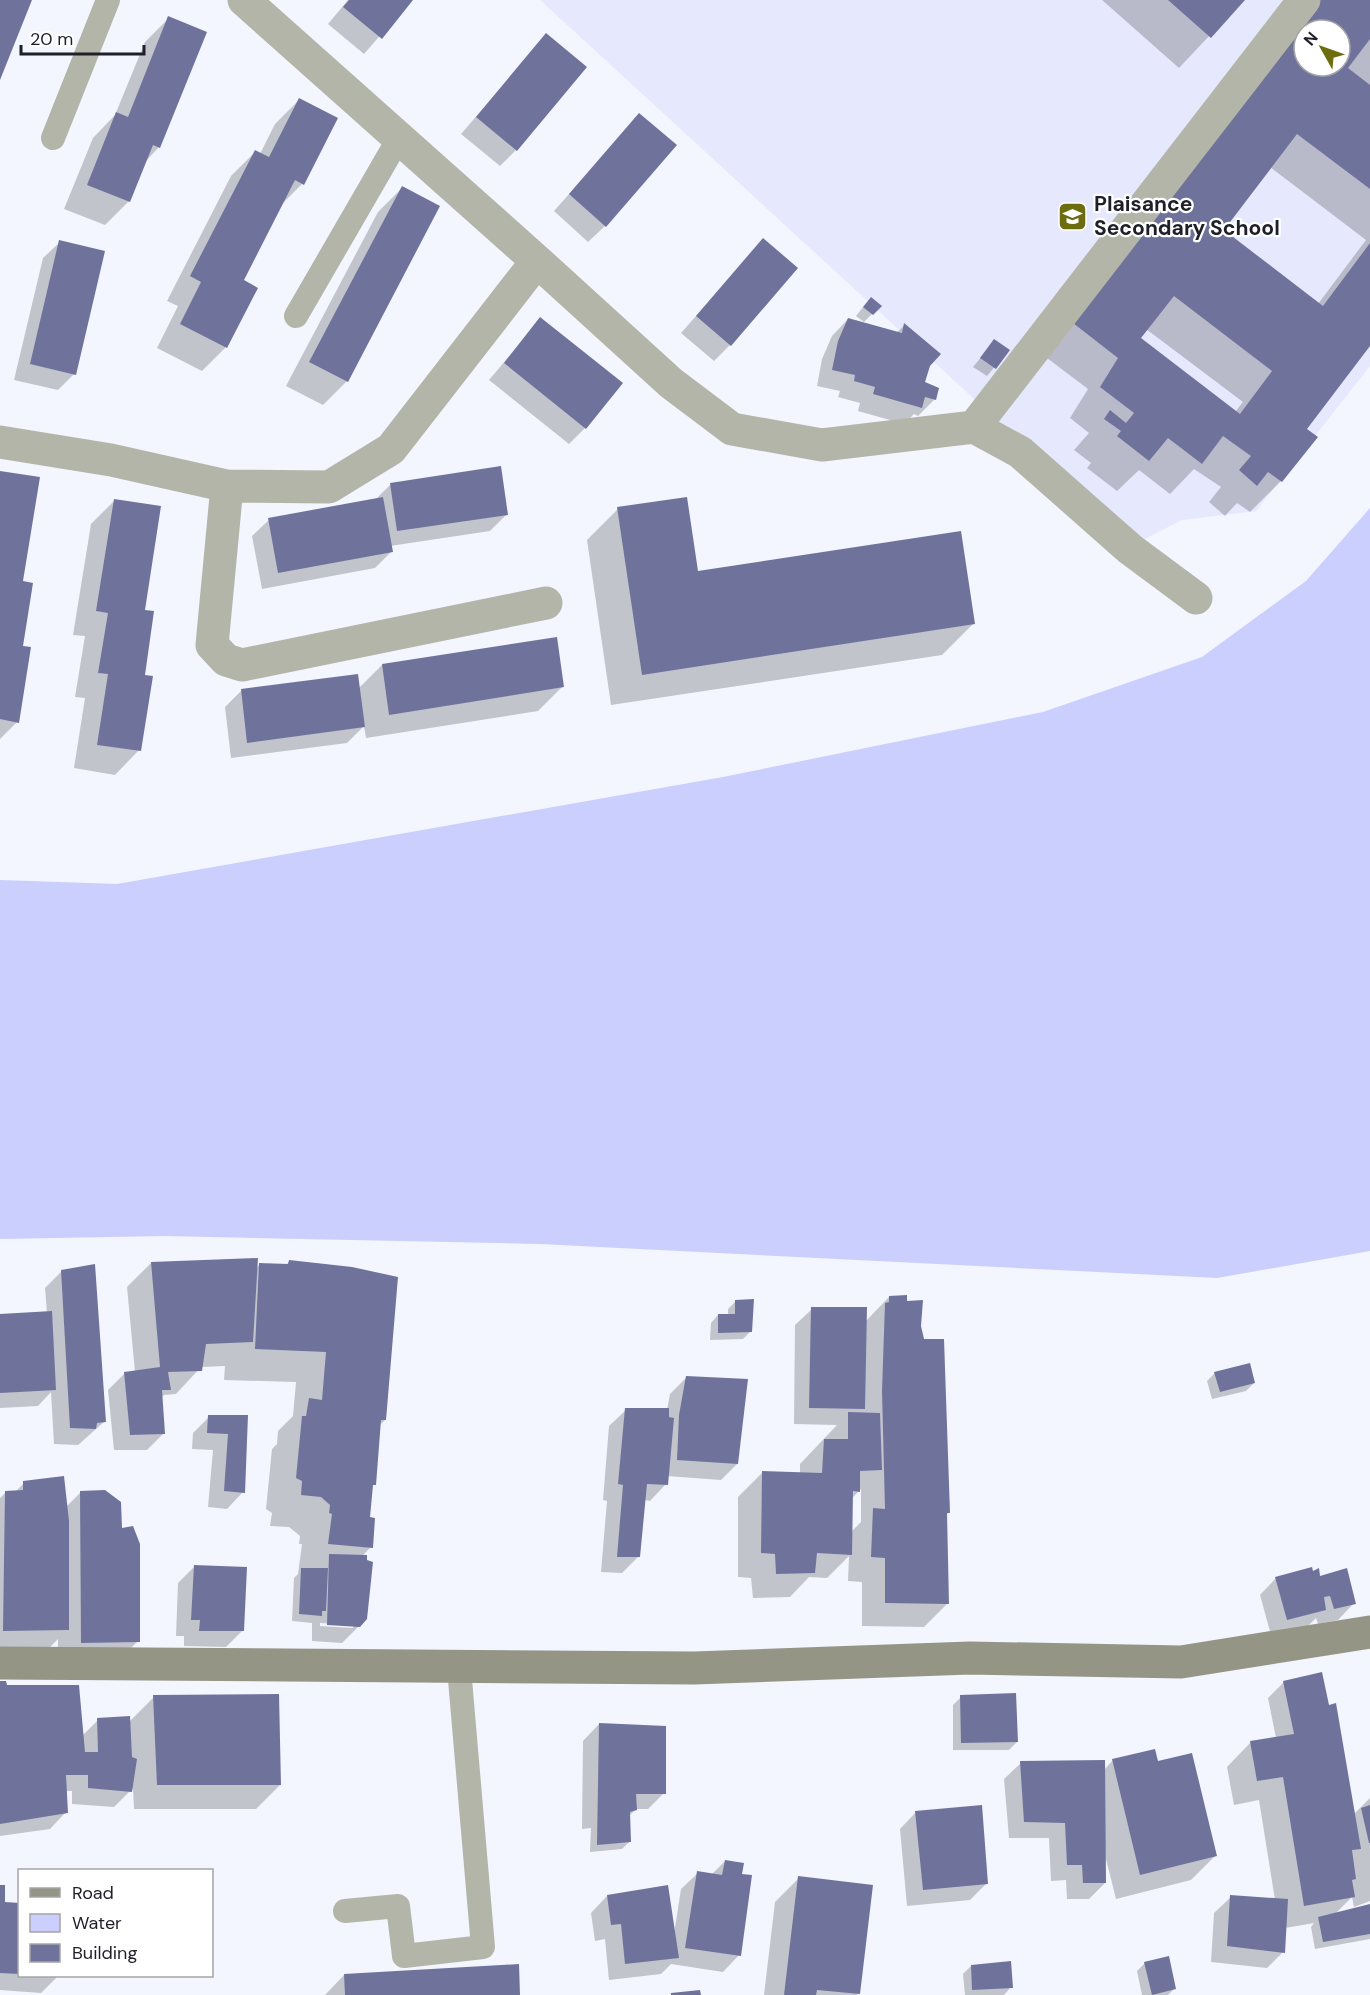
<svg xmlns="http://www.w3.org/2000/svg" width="1370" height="1995" font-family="'DM Sans',sans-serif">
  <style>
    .built { fill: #e6e9fd; fill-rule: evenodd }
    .water { fill: #cacffd }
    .shadow { fill: #0003; fill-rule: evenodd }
    .building { fill: #6f739c; fill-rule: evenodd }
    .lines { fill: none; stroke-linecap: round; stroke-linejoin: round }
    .service { stroke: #b4b5a9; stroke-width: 24 }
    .minor { stroke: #b4b5a9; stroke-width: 33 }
    .secondary { stroke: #949585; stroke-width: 33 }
    .labels { text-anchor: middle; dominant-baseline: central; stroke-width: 4.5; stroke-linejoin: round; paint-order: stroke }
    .poi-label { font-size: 21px; font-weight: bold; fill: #1e1f28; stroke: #fff; text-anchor: start }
  </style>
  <rect width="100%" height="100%" fill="#f3f5ff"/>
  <path class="built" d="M540 0H1370V366L1256 511 1182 520 1133 545ZM1304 30H1340V66H1304Z"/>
  <path class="water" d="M1370 508V1251L1217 1278 540 1244 165 1236 0 1239V880L117 884 723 777 1043 712 1202 657 1306 581Z"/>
  <path class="shadow" d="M348 0H411L364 54 328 24Z
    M1102 0H1243L1179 68Z
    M1313 0H1370V344L1305 429 1281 481 1250 512 1237 503 1225 516 1209 502 1221 487 1194 469 1170 494 1139 470 1117 491 1087 468 1091 463 1074 450 1089 433 1070 418 1088 389 1043 355ZM1304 30H1340V66H1304ZM1270 167 1366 240 1318 304 1222 231ZM1146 329 1243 402 1235 412 1139 338Z
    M169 18 159 147 145 162 129 201 105 225 64 209 93 138 115 115 145 42Z
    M546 35 516 150 500 166 461 134Z
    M299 100 302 184 280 206 242 281 226 347 202 371 157 348 178 306 167 301 231 176 255 152 260 154 275 124Z
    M639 115 605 226 588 242 554 211Z
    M402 188 347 381 323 405 286 386 378 212Z
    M763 240 730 345 714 361 681 333Z
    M60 242 74 374 58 390 14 380 43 258Z
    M880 306 864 322 856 316 863 307Z
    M540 319 585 428 569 444 489 380Z
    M848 319 896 333 905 325 929 365 923 382 938 388 934 400 918 416 914 414 904 424 858 411 860 403 838 397 840 391 817 386 822 359 832 336Z
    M994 341 1008 351 987 376 973 367Z
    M0 473 21 582 17 722 0 739Z
    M391 484 507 514 490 531 390 546 391 552 375 568 262 589 252 536 269 520 375 500Z
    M115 500 143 612V676L139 750 115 775 74 768 85 698 75 697 85 636 73 635 91 524Z
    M618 509 697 572 973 624 942 655 611 705 587 540Z
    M382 665 562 687 538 711 366 738 364 726 347 743 231 758 225 707 241 691 358 689Z
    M289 1262 385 1420 380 1425 374 1484 371 1488 368 1518 371 1547 362 1556 366 1619 342 1643 312 1641V1623L292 1621 294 1578 298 1574 302 1544H299L300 1536 289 1527 270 1526 272 1513 266 1509 272 1449 277 1444 278 1431 293 1416 296 1382 224 1380 225 1366 201 1367 176 1394 164 1395 161 1398 164 1433 147 1450H114L108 1390 125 1373 135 1372 127 1287 151 1263 256 1269 259 1265 285 1266ZM320 1623 353 1625V1628L320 1626Z
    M62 1271 104 1422 78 1445 54 1444 51 1392 38 1406 0 1408V1316L47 1313 45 1288Z
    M889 1297 906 1303 920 1326 949 1512 946 1515 948 1603 924 1627 862 1626V1582L848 1581 849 1556 827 1578 809 1577 790 1597 753 1598 751 1578 738 1577V1497L762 1473 800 1474V1464L837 1425 794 1424 795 1325 812 1309 865 1322ZM861 1489V1522L851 1532 852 1498Z
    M736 1301 751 1331 743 1339 710 1340 711 1323 718 1315H728V1309Z
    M1215 1373 1254 1383 1246 1391 1212 1399 1207 1381Z
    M687 1377 737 1464 721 1480 667 1476 666 1484 650 1501 644 1500 639 1556 622 1573 601 1572 607 1501 603 1500 609 1426 626 1410H667L670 1394Z
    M247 1416 243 1492 227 1509 208 1507 213 1450 192 1449 193 1433 209 1417Z
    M24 1483 66 1507 81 1492 120 1530 138 1641 114 1665 58 1666V1639L43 1654H0V1498L5 1493 15 1492Z
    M194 1567 243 1630 226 1647 184 1646V1636H176L178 1583Z
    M1276 1578H1318L1354 1603 1338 1620 1318 1624 1316 1618 1308 1626 1271 1635 1260 1595Z
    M1284 1682 1354 1814 1370 1798V1901L1354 1907 1352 1897 1334 1915 1370 1906V1939L1315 1949 1311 1927 1314 1923 1285 1928 1283 1952 1267 1968 1211 1962 1214 1913 1231 1897 1275 1900 1259 1800 1234 1805 1227 1767 1251 1742 1276 1738 1268 1698Z
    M0 1683 82 1736 98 1720 129 1722 154 1697 280 1785 256 1809H134L133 1788 114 1807 72 1804V1791H65L66 1812 50 1829 0 1836Z
    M961 1697 1017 1742 1009 1750H953V1705Z
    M599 1724 664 1793 648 1809H636L629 1816 630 1841 622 1849 590 1852 591 1828 582 1829 583 1741Z
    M1113 1760 1157 1763 1215 1856 1191 1880 1116 1899 1105 1855V1883L1089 1899H1067L1066 1880 1051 1881 1049 1838H1009L1004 1779 1021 1763 1104 1770Z
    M916 1812 986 1884 970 1900 907 1906 900 1829Z
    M725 1861 740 1875 739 1955 723 1972 671 1964 661 1974 609 1980 605 1939 595 1941 591 1913 607 1896 674 1934 681 1889 698 1873 711 1875Z
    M799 1878 858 1994 857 1995H764L775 1902Z
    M0 1886 4 1904 20 1905V1976H58L41 1993 0 1990Z
    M1145 1963 1175 1988 1168 1995H1142L1137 1971Z
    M971 1966 1011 1987 1004 1995H965L963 1974Z
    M344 1975 519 1995H325Z"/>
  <path class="building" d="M0 0H32L0 80Z
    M349 0H413L382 39 343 7Z
    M1168 0H1245L1211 38Z
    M1319 0H1370V39L1348 68 1370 85V189L1297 134 1224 230 1323 306 1370 243V346L1307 429 1318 437 1282 482 1268 472 1257 486 1239 470 1251 456 1223 436 1202 464 1168 438 1149 461 1117 436 1121 431 1104 419 1110 410 1126 423 1134 413 1100 387 1118 358 1073 323ZM1304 30H1340V66H1304ZM1174 296 1272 371 1240 414 1141 338Z
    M168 16 207 32 160 148 153 145 130 202 87 185 116 112 128 117Z
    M546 33 587 67 517 151 476 117Z
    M299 98 338 118 304 185 295 180 244 280 258 288 227 348 180 324 201 282 190 276 255 150 269 157Z
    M639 113 677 145 606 227 569 194Z
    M402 186 440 206 348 382 309 362Z
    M763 238 798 268 731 346 696 316Z
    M59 240 105 251 76 375 30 364Z
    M871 297 882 306 873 315 863 307Z
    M540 317 623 383 586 429 504 363Z
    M848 318 902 333 904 323 941 354 930 366 925 382 939 388 936 400 925 397 922 408 873 394 875 387 854 381 855 375 832 370 838 341Z
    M994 339 1010 350 996 369 980 358Z
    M501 466 508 515 397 531 390 483Z
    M0 471 40 477 23 581 33 583 23 646 31 647 19 723 0 719Z
    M383 497 393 552 278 573 268 518Z
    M687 497 698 571 961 531 975 624 642 675 617 507Z
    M114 499 161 506 145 610 154 611 145 675 153 676 141 751 97 745 108 674 98 673 108 613 96 611Z
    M557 637 564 687 389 715 382 664Z
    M358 674 365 727 247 743 241 689Z
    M258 1258 253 1342 206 1344 202 1371 168 1372 171 1390H162L165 1434 130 1435 124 1372 160 1367 151 1262Z
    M289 1260 352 1267 398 1277 386 1420H381L376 1485H373L370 1517 375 1518 373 1548 328 1544 332 1514 329 1513 330 1505 321 1497 301 1495 302 1481 296 1478 302 1416H306L309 1398 322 1400 326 1352 255 1349 259 1263 288 1264Z
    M95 1264 106 1422 97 1423 96 1429 70 1428 61 1270Z
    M907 1295V1301L923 1300 921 1326 924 1339H944L950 1513H947L949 1604 885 1603V1558L871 1557 873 1508 885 1509 882 1391 885 1303 889 1302V1296Z
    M754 1299 752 1332 718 1333V1314H735V1300Z
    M811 1307H867L865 1409 809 1408Z
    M52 1311 56 1390 0 1393V1314Z
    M1250 1363 1255 1383 1220 1392 1214 1372Z
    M686 1376 748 1379 738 1464 677 1460 679 1415Z
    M625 1408H669V1417L674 1418 668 1485 647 1484 640 1557H617L623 1485 618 1484Z
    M848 1412 880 1413 882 1470 860 1471V1492L853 1491 852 1555 817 1553 815 1573 776 1574 775 1554 761 1553 762 1471 822 1473 824 1439H848Z
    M208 1415H248L245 1493 224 1491 228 1434 207 1433Z
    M64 1476 69 1521V1630L3 1631 5 1491 23 1490V1481Z
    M105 1490 121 1502 122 1528 133 1526 140 1544V1642L81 1643 80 1491Z
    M329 1554 367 1555V1560L373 1562 367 1619 360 1627 327 1625Z
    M194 1565 247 1567 244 1631H199L200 1620H191Z
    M1312 1567 1313 1571 1319 1568 1320 1576 1347 1568 1356 1604 1334 1609 1330 1596 1324 1597 1326 1610 1287 1620 1275 1577Z
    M301 1568H328L326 1611H322V1616L299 1614Z
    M1322 1672 1329 1705 1336 1703 1361 1849 1352 1850 1356 1879 1352 1880 1355 1897 1304 1906 1283 1777 1257 1781 1250 1741 1294 1734 1283 1681Z
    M0 1681H6L7 1685H79L85 1752H98L97 1718 130 1716 132 1757 137 1759 132 1792 88 1788V1775H66L68 1813 0 1824Z
    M1016 1693 1018 1742 961 1743 960 1695Z
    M279 1694 281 1785H157L153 1695Z
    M599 1723 666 1726V1794H636L637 1810 630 1812 631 1842 597 1845Z
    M1155 1749 1158 1761 1192 1753 1217 1856 1140 1875 1112 1759Z
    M1105 1760 1106 1883H1083L1082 1865H1067L1065 1823 1024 1822 1020 1761Z
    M982 1805 988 1884 923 1890 915 1811Z
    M1370 1805V1843H1369L1361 1808Z
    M725 1860 744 1863 742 1874 752 1875 741 1956 685 1948 697 1871 722 1875Z
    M798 1876 873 1885 860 1994 817 1990 816 1995H784Z
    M0 1885H5V1902L20 1903V1974L0 1973Z
    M668 1885 679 1958 625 1964 621 1924 611 1925 607 1895Z
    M1230 1895 1288 1899 1285 1953 1227 1946Z
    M1370 1904V1934L1323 1942 1318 1917Z
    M1169 1956 1176 1989 1152 1995 1144 1962Z
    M1011 1961 1013 1988 972 1990 971 1965Z
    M519 1964 520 1995H345L344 1974Z
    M700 1990 701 1995H671V1993Z"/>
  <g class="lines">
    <path class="service" d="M53 138 108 0
      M296 316 399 138
      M345 1911 398 1906 404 1956 483 1947 459 1668"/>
    <path class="minor" d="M537 261 671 383 732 429 822 445 974 427 1020 452 1130 549 1196 598
      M974 427 1304 0
      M0 442 111 460 227 486 329 487 391 449 537 261 244 0
      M227 486 212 645 226 660 242 665 546 603"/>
    <path class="secondary" d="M0 1663 694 1668 970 1658 1181 1662 1370 1632"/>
  </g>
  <defs>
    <symbol id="school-square" viewBox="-11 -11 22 22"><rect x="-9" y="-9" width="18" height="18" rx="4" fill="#6c6d0f" stroke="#fff"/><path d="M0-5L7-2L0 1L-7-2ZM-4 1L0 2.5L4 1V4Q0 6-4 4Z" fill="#fff"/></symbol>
  </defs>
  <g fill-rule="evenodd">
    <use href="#school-square" x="1056" y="200" width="33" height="33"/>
  </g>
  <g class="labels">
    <g class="poi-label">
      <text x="1094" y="204">Plaisance<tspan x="1094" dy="24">Secondary School</tspan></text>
    </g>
  </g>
  <rect x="18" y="1869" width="195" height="108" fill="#ffffff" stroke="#a5a5a9" stroke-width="1.5"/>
  <rect x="30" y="1888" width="30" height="9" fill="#949585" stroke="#a5a5a9" stroke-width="1.5"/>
  <text x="72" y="1899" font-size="18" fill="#1e1f28">Road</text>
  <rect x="30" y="1914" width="30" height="18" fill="#cacffd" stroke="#a5a5a9" stroke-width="1.5"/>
  <text x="72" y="1929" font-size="18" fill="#1e1f28">Water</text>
  <rect x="30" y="1944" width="30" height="18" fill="#6f739c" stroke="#a5a5a9" stroke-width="1.5"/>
  <text x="72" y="1959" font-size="18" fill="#1e1f28">Building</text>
  <g transform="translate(1322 48) rotate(310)"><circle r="28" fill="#ffffff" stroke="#a5a5a9" stroke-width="1.5"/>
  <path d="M0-4.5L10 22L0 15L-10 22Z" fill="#6c6d0f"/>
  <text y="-9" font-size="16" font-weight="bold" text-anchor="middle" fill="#1e1f28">N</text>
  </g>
  <path d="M21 45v9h123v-9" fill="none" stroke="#1e1f28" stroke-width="3"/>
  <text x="30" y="45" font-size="18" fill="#1e1f28" stroke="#ffffff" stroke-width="4.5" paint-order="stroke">20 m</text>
</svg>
